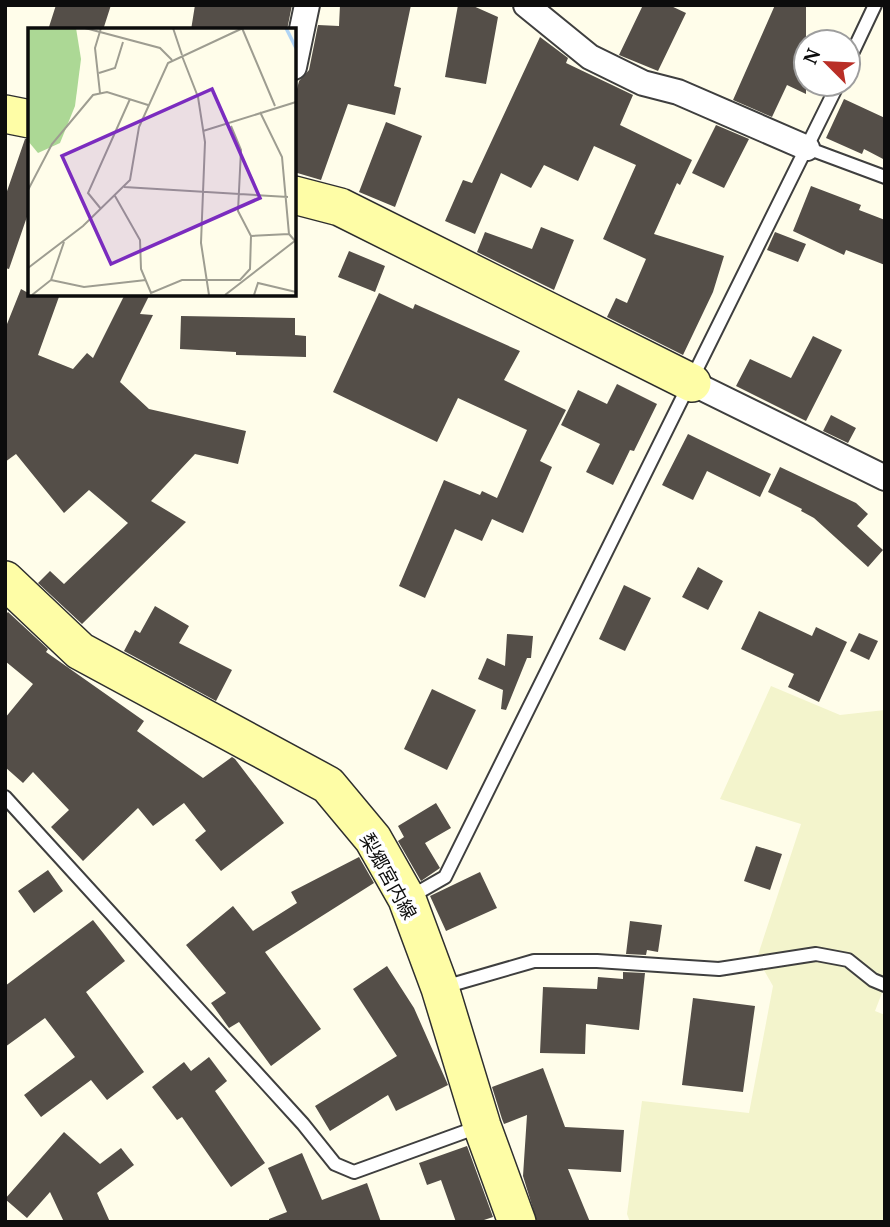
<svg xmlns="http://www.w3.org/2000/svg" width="890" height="1227" font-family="'PT Serif','Noto Sans JP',serif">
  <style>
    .farmland { fill: #f3f4cc }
    .building { fill: #544e48 }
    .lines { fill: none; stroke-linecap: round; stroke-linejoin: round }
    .lane-casing { stroke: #3f3f3f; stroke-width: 16 }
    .street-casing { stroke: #3f3f3f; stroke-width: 28 }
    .secondary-casing { stroke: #2e2e2e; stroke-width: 40 }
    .lane { stroke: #fff; stroke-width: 12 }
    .street { stroke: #fff; stroke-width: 24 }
    .secondary { stroke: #fefda6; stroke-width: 37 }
    .labels { text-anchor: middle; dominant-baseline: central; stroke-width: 7; stroke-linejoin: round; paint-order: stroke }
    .street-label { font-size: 19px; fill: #0c0c0c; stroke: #fff }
    .inset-river { fill: none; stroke: #b0d4f5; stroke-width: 3.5 }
    .inset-road { fill: none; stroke: #9e9d91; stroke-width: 2 }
    .view { fill: #7b2cbf; fill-opacity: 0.15; stroke: #7b2cbf; stroke-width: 3.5 }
    .inset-edge { fill: none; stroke: #0c0c0c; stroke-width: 3.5 }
  </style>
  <rect width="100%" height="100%" fill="#fffdea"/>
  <path class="farmland" d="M771 686 840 715 885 710V985L875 1011 885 1015V1222H630L627 1214 642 1101 749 1113 773 986 757 958 801 824 720 799Z"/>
  <path class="building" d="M56 5H111L103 30H48Z
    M195 5H292L287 30H191Z
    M340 5H411L394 86 401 88 395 115 348 104 321 180 294 172V101L299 81 309 70 318 25 339 26Z
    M458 5H471L498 17 486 84 445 77Z
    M643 5H669L686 13 658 71 619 55Z
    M775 5H806V94L787 85 772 117 733 100Z
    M540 37 568 58 566 63 633 95 620 125 692 160 680 185 677 183 654 234 724 256 713 292 683 355 607 317 616 298 627 303 646 259 603 239 636 165 594 146 578 181 544 165 531 188 501 173 475 234 445 221 463 180 472 183Z
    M844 99 885 118V160L864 149 862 154 826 138Z
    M386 122 422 136 395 207 359 192Z
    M716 125 749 139 724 188 692 173Z
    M25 139H30V208L9 269 5 268V197Z
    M811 186 861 205 859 210 885 220V265L846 250 844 255 793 231Z
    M541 227 574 240 554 290 477 252 485 232 532 249Z
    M775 232 806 244 798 262 767 250Z
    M349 251 385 266 375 292 338 277Z
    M21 289 30 294H60L38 355 73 369 87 353 93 358 125 294H150L140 314 153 315 120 382 149 409 246 431 238 464 195 454 151 501 186 522 82 624 38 583 50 571 64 584 128 523 89 490 64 513 16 454 5 462V329Z
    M379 293 413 309 415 304 520 351 504 380 566 410 540 461 552 467 523 533 492 519 482 541 455 529 425 598 399 586 444 480 480 495 482 491 497 498 527 430 458 398 437 442 333 392Z
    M181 316 295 318V335L306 336V357L236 355V352L180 349Z
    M813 336 842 350 806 421 736 386 750 359 791 378Z
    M617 384 657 404 634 451 630 450 613 485 586 472 600 444 561 425 578 390 607 404Z
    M831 415 856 428 848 443 823 431Z
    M688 434 771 474 760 497 707 471 693 500 662 485Z
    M780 467 856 503 868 514 857 526 883 550 868 567 814 518 801 511 802 509 768 492Z
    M698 567 723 581 708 610 682 597Z
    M624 585 651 598 625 651 599 639Z
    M155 606 189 626 179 643 232 670 216 701 124 651 135 630 140 633Z
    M759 611 812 636 816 627 847 642 819 702 788 687 794 674 741 649Z
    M8 612 48 649 46 652 144 721 137 731 203 778 232 757 235 759 284 823 221 871 195 840 206 831 184 803 153 826 138 808 83 861 51 827 69 810 33 772 23 783 5 767V718L33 684 5 661V615Z
    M859 633 878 641 869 660 850 651Z
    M507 634 533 636 531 658H527L506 710 501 709 503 690 478 679 487 658 505 666Z
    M432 689 476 710 447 770 404 749Z
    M436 803 451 828 425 843 440 868 421 881 398 841 404 837 398 826Z
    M756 846 782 854 770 890 744 881Z
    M359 857 374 883 265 952 321 1029 271 1066 239 1022 229 1028 211 1003 226 993 186 945 233 906 253 931 297 903 291 892Z
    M48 870 63 891 34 913 18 891Z
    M480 872 497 908 446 931 430 896Z
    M93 920 125 961 86 992 144 1072 107 1100 91 1080 41 1117 24 1095 75 1057 45 1018 5 1047V986Z
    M630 921 662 925 658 952 647 950 646 955 626 954Z
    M387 966 414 1008 448 1085 396 1111 388 1095 330 1131 315 1106 397 1056 353 989Z
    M623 972 645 973 639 1030 586 1024 585 1054 540 1053 543 987 597 989 598 977 623 979Z
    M693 998 755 1006 743 1092 682 1085Z
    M209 1057 227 1081 215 1091 265 1163 231 1187 182 1117 177 1120 152 1087 184 1062 191 1071Z
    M543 1068 565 1127 624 1130 621 1172 568 1169 590 1222H537L523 1176 527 1115 504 1124 502 1119 492 1087Z
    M64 1132 100 1164 121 1148 134 1165 97 1193 110 1222H64L50 1192 27 1218 5 1199Z
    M467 1146 493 1217 478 1222H456L441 1180 427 1185 419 1163Z
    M302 1153 322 1200 367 1183 381 1222H269V1219L287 1212 268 1168Z"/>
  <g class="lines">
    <defs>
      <path id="lane" d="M848 62 875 5
        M807 148 885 177
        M5 797 303 1124 335 1164 354 1172 478 1127
        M410 897 445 877 838 84
        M444 987 534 961H597L719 969 816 954 848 960 873 980 885 985"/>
      <path id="street" d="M526 5 590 57 643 83 678 92 807 148
        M294 67 307 5
        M692 383 885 478"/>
      <path id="secondary" d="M5 114 30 119
        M294 195 340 207 692 383
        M5 580 80 651 328 785 373 839 407 899 440 988 482 1126 517 1222"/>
    </defs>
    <use href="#lane" class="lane-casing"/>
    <use href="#street" class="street-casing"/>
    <use href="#secondary" class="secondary-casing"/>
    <use href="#lane" class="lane"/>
    <use href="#street" class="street"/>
    <use href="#secondary" class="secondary"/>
  </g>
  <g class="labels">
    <g class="street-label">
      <text transform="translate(389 876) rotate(61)">梨郷宮内線</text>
    </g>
  </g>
  <g transform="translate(28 28)">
    <rect width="268" height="268" fill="#fffdea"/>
    <path d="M0 0H48L53 31 47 78 32 115 10 125 0 113Z" fill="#acd895"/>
    <path class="inset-river" d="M258 0 268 20"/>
    <path class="inset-road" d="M57 0 132 20 144 32M145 0 154 27M214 0 247 78M154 28 170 69 177 114 173 215 181 267M71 45 87 40 95 14M72 65 67 20 73 0M232 84 254 129 261 206 268 214M175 103 268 74M96 159 260 169M0 162 24 116 65 67 79 64 120 77M87 168 112 212 113 241 123 265 154 252H212L222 241 223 208 210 183 213 122 203 98M73 181 60 165 102 71M223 208 261 206M0 240 55 198 102 152 111 99 140 35 215 0M23 252 56 259 118 252M4 267 23 252 36 214M197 267 268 212M226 267 230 255 268 264"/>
    <path class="view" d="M184 61 232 170 83 236 34 128Z"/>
    <rect width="268" height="268" class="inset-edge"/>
  </g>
  <rect width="890" height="1227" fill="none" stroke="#0c0c0c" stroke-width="14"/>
  <g transform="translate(827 63) rotate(294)"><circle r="33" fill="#ffffff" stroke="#9e9e9e" stroke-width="2"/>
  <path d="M0-5L12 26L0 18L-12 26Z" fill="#b92e26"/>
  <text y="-10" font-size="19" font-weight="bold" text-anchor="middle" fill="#0c0c0c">N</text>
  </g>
</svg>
